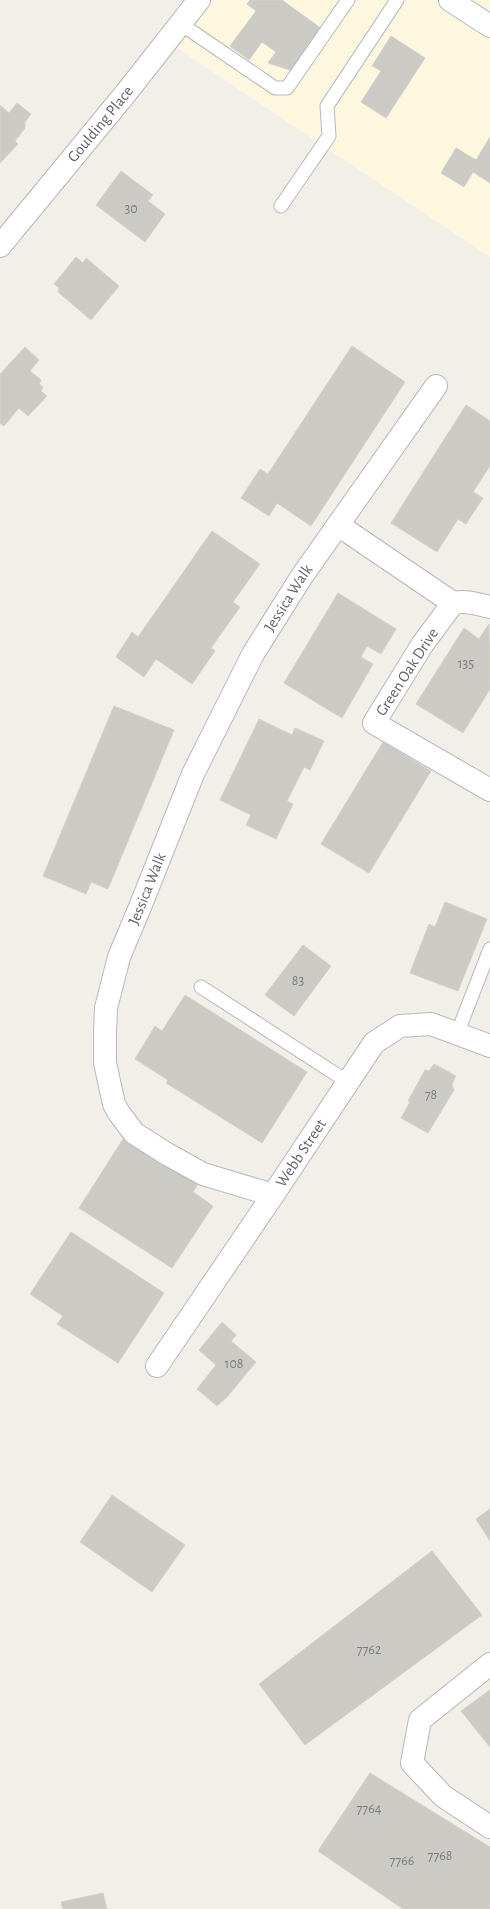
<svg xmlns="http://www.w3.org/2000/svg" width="490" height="1909" font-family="'Alegreya Sans',sans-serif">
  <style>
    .commercial { fill: #fef7e0 }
    .building { fill: #cccac5; stroke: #d6d1c6 }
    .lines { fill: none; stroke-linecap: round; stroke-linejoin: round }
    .lane-casing { stroke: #b5b8bc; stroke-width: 15 }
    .street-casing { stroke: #b5b8bc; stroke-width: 24 }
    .secondary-casing { stroke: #b6babf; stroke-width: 24 }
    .lane { stroke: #fff; stroke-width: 13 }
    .street { stroke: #fff; stroke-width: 22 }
    .secondary { stroke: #fff; stroke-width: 22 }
    .labels { text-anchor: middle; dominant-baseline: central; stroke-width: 4; stroke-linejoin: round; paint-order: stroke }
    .number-label { font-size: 14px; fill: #7a7d7f }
    .street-label { font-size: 16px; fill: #5f6368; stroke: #fff }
  </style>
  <rect width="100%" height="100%" fill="#f1efe8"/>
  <path class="commercial" d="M204 0H490V257L177 48Z"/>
  <path class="building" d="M250 0H282L322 29 293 71 268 63 276 52 262 42 249 60 230 46 256 11 247 4Z
    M391 36 425 58 386 118 361 102 381 71 372 66Z
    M17 103 31 114 25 122V128L15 141 18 144 0 163V105L9 113Z
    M490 137V183L473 172 464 187 441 173 456 148 476 160Z
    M121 171 153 195 148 201 165 214 145 242 96 205Z
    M76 257 83 263 86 258 119 286 91 320 58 292 59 288 54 284Z
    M352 346 405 382 311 526 277 503 269 516 241 498 260 469 268 474Z
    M25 347 39 360 30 371 41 380 39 384 43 387 41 391 47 396 28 416 19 408 4 426 0 423V374Z
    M466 405 490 421V466L473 492 483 498 466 524 458 519 437 552 391 523Z
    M212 531 260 564 233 602 240 607 211 648 215 651 192 684 156 659 144 677 116 657 132 632 138 637Z
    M338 593 396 629 381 654 367 646 361 657 373 664 342 718 284 683Z
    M489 624 490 689 463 733 416 704 464 628 479 639Z
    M114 706 174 730 108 889 91 882 86 894 43 876Z
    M259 719 292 735 295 728 324 741 310 770 304 767 287 801 293 804 276 839 246 825 251 815 220 800Z
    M383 742 431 771 369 873 321 844Z
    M445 902 487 919 458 991 410 973 429 924 435 927Z
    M303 945 331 966 294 1016 265 995Z
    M185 995 307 1072 262 1143 166 1083 168 1080 135 1059 155 1026 162 1031Z
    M434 1064 456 1076 452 1084 454 1090 428 1133 401 1118 410 1102 408 1101 425 1070 429 1071Z
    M125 1136 198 1184 193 1192 213 1206 172 1268 79 1208Z
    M71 1232 164 1293 118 1363 57 1324 63 1316 30 1294Z
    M222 1322 236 1335 231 1341 256 1362 227 1397 217 1406 197 1389 216 1365 199 1350Z
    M112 1495 185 1545 152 1592 80 1542Z
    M490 1509V1541L476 1519Z
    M432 1551 482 1615 305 1745 259 1684Z
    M490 1690V1747L461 1711Z
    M370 1773 490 1847V1909H403L318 1851Z
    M103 1893 107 1909H63L61 1902Z"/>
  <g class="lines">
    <defs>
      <path id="lane" d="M181 24 275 88H287L348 0
        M281 206 329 136 327 106 397 0
        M201 987 348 1082
        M457 1034 490 949"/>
      <g id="street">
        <path id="s1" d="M0 246 126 93 199 0"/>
        <path d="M338 525 453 603"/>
        <path d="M490 607C477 604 466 600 453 603L422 645 374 723 490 790"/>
        <path id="s2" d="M273 1195 203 1174 167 1154 134 1133 119 1113 114 1104 105 1063V1032L106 1008 119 957 140 907 193 774 253 654 302 576 436 386"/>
        <path id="s3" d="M157 1366 273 1195 374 1043 400 1026 431 1024 490 1046"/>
        <path d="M490 1664 420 1720 412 1763 443 1796 490 1827"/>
      </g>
      <path id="secondary" d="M450 0 490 26"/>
    </defs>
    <use href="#lane" class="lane-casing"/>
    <use href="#street" class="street-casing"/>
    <use href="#secondary" class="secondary-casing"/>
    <use href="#lane" class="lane"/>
    <use href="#street" class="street"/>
    <use href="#secondary" class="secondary"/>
  </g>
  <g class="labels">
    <g class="number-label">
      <text x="131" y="209">30</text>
      <text x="466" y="664">135</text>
      <text x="298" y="981">83</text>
      <text x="431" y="1095">78</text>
      <text x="234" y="1364">108</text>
      <text x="369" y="1650">7762</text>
      <text x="369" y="1809">7764</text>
      <text x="440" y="1856">7768</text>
      <text x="402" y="1861">7766</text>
    </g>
    <g class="street-label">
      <text stroke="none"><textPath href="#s1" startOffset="158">Goulding Place</textPath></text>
      <text stroke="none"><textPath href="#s2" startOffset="736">Jessica Walk</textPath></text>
      <text transform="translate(407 672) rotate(-57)">Green Oak Drive</text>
      <text stroke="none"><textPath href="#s2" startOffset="412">Jessica Walk</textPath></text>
      <text stroke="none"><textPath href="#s3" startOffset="257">Webb Street</textPath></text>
    </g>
  </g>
</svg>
